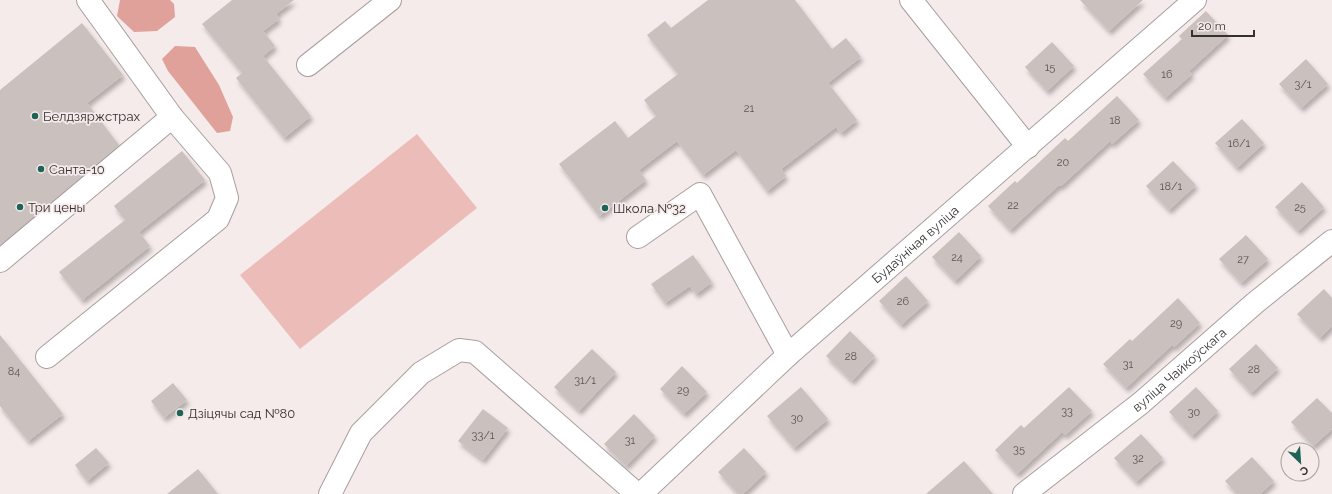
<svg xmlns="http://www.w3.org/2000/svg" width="1332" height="494" font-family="Raleway,sans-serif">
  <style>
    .green { fill: #ecbdb8 }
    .forest { fill: #dfa19a }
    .building { fill: #cac0be; filter: url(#shadow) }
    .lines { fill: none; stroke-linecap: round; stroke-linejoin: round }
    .minor-casing { stroke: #a89e9d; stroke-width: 24 }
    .minor { stroke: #fff; stroke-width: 22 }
    .poi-dot { fill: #1d6356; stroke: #f5ebea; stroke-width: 1.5 }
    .labels { text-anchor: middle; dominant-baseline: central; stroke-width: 3.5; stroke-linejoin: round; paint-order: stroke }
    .number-label { font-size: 11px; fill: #5a5554 }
    .poi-label { font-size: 13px; fill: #353131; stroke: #f5ebea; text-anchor: start }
    .street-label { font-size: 13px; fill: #353131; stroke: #f5ebea }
  </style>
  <defs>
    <filter id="shadow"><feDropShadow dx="2.5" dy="4.5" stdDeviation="2" flood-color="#0004"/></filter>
  </defs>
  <rect width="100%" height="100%" fill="#f5ebea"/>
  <path class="green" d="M417 134 477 208 300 349 240 275Z"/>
  <path class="forest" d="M120 0H170L174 4 175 17 157 31 134 32 117 16Z
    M175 46 195 47 219 85 233 117 230 131 217 133 168 71 162 59Z"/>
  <path class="building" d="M232 0H294L276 14 279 19 263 31 275 46 263 56 311 116 284 138 236 78 242 73 202 24Z
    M708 0H795L832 49 846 38 861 57 828 83 857 120 841 133 836 127 781 169 786 176 767 191 736 150 703 175 677 141 639 170 646 180 599 216 559 164 615 121 628 138 656 116 644 100 678 74 647 35 665 21 671 28Z
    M1080 0H1143L1109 31Z
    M1206 11 1228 35 1189 71 1192 74 1165 98 1143 74 1182 39 1179 36Z
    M82 23 123 75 87 103 119 145 0 245V90Z
    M1052 42 1074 66 1047 91 1025 67Z
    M1306 59 1328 84 1301 108 1279 84Z
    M1117 96 1139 120 1112 144 1110 141 1061 186 1059 185 1010 230 988 206 1015 181 1017 183 1065 138 1068 141Z
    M1242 119 1264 143 1237 168 1215 143Z
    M182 151 205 180 139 232 150 246 82 300 59 272 125 220 114 206Z
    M1173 161 1196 185 1169 210 1146 186Z
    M1302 182 1324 207 1298 231 1275 207Z
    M959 232 981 256 955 281 932 257Z
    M1246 235 1268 259 1241 283 1219 259Z
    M693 255 712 282 696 294 690 286 665 303 651 284Z
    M906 276 928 301 901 325 879 301Z
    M1324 289 1332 298V326L1320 338 1297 314Z
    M1178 298 1200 323 1174 347 1172 345 1126 388 1103 364 1130 339 1132 341Z
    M850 331 875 356 852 381 826 356Z
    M0 335 63 414 28 441 0 406Z
    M1256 344 1278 368 1251 393 1229 369Z
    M592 349 616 372 579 411 554 387Z
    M682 366 707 392 684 414 660 389Z
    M173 383 187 400 164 418 151 401Z
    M801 387 828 419 794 448 767 416Z
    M1069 387 1092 411 1065 435 1062 432 1017 474 995 450 1021 425 1024 428Z
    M1196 387 1218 411 1192 436 1169 412Z
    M1317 398 1332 413V429L1313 446 1291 422Z
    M483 409 508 428 483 460 458 441Z
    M634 414 655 436 626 466 604 444Z
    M1141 434 1163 458 1136 482 1114 458Z
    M96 448 109 463 87 481 75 465Z
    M744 448 766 472 743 494H738L718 472Z
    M1252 457 1274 481 1260 494H1237L1225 481Z
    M964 461 993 494H926Z
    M198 469 218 494H167Z"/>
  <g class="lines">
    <defs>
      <g id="minor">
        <path d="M911 0 1028 147"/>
        <path d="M308 65 390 0"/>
        <path d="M638 237 700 194 788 355"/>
        <path d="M0 261 172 117"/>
        <path d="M47 357 218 219 227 198 220 173 172 117 88 0"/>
        <path d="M330 494 361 433 421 373 459 350 475 352 637 494"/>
        <path id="s1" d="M641 494 788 355 1195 0"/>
        <path id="s2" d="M1024 494 1141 403 1255 303 1332 241"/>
      </g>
    </defs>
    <use href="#minor" class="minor-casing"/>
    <use href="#minor" class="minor"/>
  </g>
  <g class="poi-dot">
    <circle cx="35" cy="116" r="4"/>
    <circle cx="41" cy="169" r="4"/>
    <circle cx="20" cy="207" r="4"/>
    <circle cx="605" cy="208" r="4"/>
    <circle cx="180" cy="413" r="4"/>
  </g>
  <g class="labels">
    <g class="number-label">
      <text x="1050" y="67">15</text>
      <text x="1167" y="74">16</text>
      <text x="1303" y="84">3/1</text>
      <text x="749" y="108">21</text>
      <text x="1115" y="120">18</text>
      <text x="1239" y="143">16/1</text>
      <text x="1063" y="162">20</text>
      <text x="1171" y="186">18/1</text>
      <text x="1013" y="205">22</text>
      <text x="1300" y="207">25</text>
      <text x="957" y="257">24</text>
      <text x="1243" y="259">27</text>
      <text x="903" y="301">26</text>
      <text x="1176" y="323">29</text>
      <text x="851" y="356">28</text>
      <text x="1128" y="364">31</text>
      <text x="1254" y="369">28</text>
      <text x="14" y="371">84</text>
      <text x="585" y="380">31/1</text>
      <text x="683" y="390">29</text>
      <text x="1067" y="411">33</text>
      <text x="1194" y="412">30</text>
      <text x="797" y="418">30</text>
      <text x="483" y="435">33/1</text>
      <text x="630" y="440">31</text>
      <text x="1019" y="449">35</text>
      <text x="1138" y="458">32</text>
    </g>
    <g class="poi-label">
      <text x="43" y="116">Белдзяржстрах</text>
      <text x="49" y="169">Санта-10</text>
      <text x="28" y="207">Три цены</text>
      <text x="613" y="208">Школа №32</text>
      <text x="188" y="413">Дзіцячы сад №80</text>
    </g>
    <g class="street-label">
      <text stroke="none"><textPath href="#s1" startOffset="371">Будаўнічая вуліца</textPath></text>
      <text stroke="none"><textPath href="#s2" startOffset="199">вуліца Чайкоўскага</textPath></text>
    </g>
  </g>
  <g transform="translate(1300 462) rotate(155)"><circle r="19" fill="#f5ebea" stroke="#a8a1a0"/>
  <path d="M0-3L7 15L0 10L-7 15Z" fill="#1d6356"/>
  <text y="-6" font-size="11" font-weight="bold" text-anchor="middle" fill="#353131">С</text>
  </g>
  <path d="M1192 30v6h62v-6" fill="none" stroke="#353131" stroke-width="2"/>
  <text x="1198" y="30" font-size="12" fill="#353131" stroke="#f5ebea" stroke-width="3" paint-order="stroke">20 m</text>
</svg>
